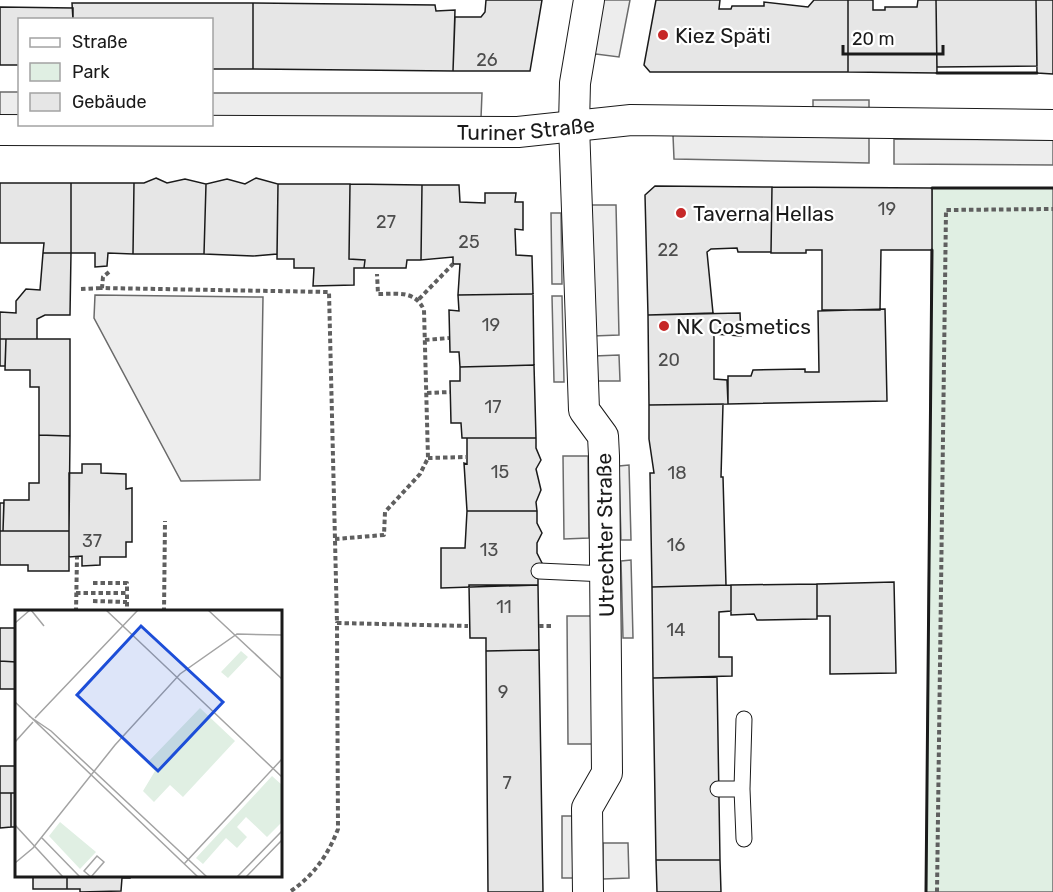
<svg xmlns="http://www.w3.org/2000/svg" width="1053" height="892" font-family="Rubik,sans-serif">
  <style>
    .green { fill: #e0efe3; stroke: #6a6a6a; stroke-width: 1.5 }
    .parking { fill: #ededed; stroke: #6a6a6a; stroke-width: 1.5 }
    .building { fill: #e6e6e6; stroke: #1a1a1a; stroke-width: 1.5 }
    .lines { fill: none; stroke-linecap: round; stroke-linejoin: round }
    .service-casing { stroke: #1a1a1a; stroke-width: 17 }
    .minor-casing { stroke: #1a1a1a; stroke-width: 32 }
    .path { stroke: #5f5f5f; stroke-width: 4; stroke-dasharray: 4.5 3; stroke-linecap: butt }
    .service { stroke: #fff; stroke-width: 15 }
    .minor { stroke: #fff; stroke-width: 30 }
    .wall { stroke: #1a1a1a; stroke-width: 3 }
    .poi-dot { fill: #c62828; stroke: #fff; stroke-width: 2 }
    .labels { text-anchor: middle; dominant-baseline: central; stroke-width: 4.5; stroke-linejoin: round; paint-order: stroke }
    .number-label { font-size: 18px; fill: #4d4d4d }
    .poi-label { font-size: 21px; fill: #1a1a1a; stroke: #fff; text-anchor: start }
    .street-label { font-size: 21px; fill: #1a1a1a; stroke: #fff }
    .inset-road { fill: none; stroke: #a3a3a3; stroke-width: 1.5 }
    .view { fill: #1d4ed8; fill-opacity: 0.15; stroke: #1d4ed8; stroke-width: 3 }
    .inset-edge { fill: none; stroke: #1a1a1a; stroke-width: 3 }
  </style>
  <rect width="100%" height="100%" fill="#fff"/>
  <path class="green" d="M932 188H1053V892H926Z"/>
  <path class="parking" d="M603 0H630L619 57 596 54 593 57Z
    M0 92H19V117H0Z
    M212 93H482L481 118H212Z
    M813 100H869V110H813Z
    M673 135 869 138V163L674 159Z
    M894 139 1053 140V165L894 164Z
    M591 205H616L619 335 593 336Z
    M551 213H561L562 284H552Z
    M95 295 263 297 260 480 181 481 94 318Z
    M552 296H562L564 382H554Z
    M619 355 620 381H594V356Z
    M563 456H588L589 538 564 539Z
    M629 465 631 540H621L619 466Z
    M631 560 633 638H623L621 561Z
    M567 616H592L593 744H568Z
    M562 816H572L573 878H562Z
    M603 843H628L629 878 603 879Z"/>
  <path class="building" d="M486 0H542L530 71H453L455 17H481L485 12Z
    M656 0H720L719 9H731L732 6H764V2L808 7 814 0H848V72H650L644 65Z
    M848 0H873V10H885V7H917L918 0H936L937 73 848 72Z
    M936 0H1036L1037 66 937 67Z
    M1036 0H1053V74L1037 73Z
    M72 3H253V69H212V20H73Z
    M253 3 435 5 436 11 455 10 453 71 253 69Z
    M0 7 73 8V20H20V65H0Z
    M156 178 167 183 185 179 206 184 204 254H133L134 183H144Z
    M256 178 278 184 277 254 253 256 204 254 206 184 227 179 245 184Z
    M0 183H71V253H43L44 243H0Z
    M71 183H134L133 254 108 253 107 266 95 267V253H71Z
    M278 184H350L349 259 365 260 364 268H354V285L313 286 314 268H294V259H277Z
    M350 184 422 185 421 260H407L406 268H364L365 260 349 259Z
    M422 185H459L460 202 485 203V193H516L515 202H523V230L515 229 516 255 532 256 533 294 458 295 460 264H453V257L421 260Z
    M655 186 772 187 771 252H738L737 248 711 249 707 252 713 313 648 315 645 195Z
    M772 187 932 188V250H881L880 310H822V250H806V253H771Z
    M43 253H71L70 315H45L37 319V339H0V312L16 313V301L26 289 40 290Z
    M533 294 534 365 460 367 459 352H450L449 310 459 311 458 295Z
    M885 309 887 401 728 404V376H751L753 370 805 369V372H819L818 311Z
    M740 313 741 336 714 334V379L727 380 728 404 649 405 648 315Z
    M0 339H6L5 366H0Z
    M6 339H70V436L39 435V387H30V370H5Z
    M534 365 536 438H462L461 423H451L450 381H460V367Z
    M723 404 721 477H723L726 585 652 587 650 473H654L649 439V405Z
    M39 435 70 436 69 531H3L4 500H29V483H39Z
    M467 438H536V448L541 460 536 469 541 490 536 502 537 511H467L464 463 467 464Z
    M82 464H101V473L126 474V489L132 488V542H126V557H100V565L82 566V556L69 557V473H82Z
    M0 503H4L3 531H0Z
    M467 511H537V523L542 533 537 543V553L542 563 538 573V585L441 588V548H465Z
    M0 531H69V571H28V565H0Z
    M894 582 896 673 830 674V616H817V584Z
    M817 584V619L757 620 754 614 731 615V585Z
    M469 585H538L539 650 486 651V638H470Z
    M731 585V611L719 612V657H732V676L653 678 652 587Z
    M0 628H16V662L0 661Z
    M539 650 543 892H488L486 651Z
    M0 661 16 662V689H0Z
    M717 677 720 860H656L653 678Z
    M0 766H16V793H0Z
    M0 793H11V827L0 828Z
    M11 793H16V827H11Z
    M656 860H720L721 892H657Z
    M33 876H67V889H33Z
    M67 876H130V878H122L121 891 80 892V889H67Z"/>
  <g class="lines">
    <defs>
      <path id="service" d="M539 571 606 574
        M718 789H742L744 719
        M742 789 744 839"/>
      <g id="minor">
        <path id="s1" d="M0 130 518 132 631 120 1053 125"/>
        <path d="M588 892 587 808 607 773 604 456 603 436 584 410 574 125 575 83 589 0"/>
      </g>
    </defs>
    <use href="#service" class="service-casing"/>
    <use href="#minor" class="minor-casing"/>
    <path class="path" d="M109 272 103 277 102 288 329 292 337 623
      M81 289 102 288
      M419 299 453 264
      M425 340 449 338
      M427 393 450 392
      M428 458 467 457
      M335 539 384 535 385 512 420 474 428 458 424 310C415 290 398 294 378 294L377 274
      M93 583H127V593
      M76 593H127V612
      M93 601 127 602
      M76 612 77 557
      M164 612 165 521
      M539 626H552
      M291 891C314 875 328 855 338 829L337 623 468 626
      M937 892 946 210 1053 209"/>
    <use href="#service" class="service"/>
    <use href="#minor" class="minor"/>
    <path class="wall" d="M937 73H1037
      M932 188H1053
      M926 892 932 250"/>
  </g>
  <g class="poi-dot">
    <circle cx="663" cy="35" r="6"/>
    <circle cx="681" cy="213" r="6"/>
    <circle cx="664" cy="326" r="6"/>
  </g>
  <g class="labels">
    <g class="number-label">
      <text x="487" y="60">26</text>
      <text x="887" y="209">19</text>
      <text x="386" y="222">27</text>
      <text x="469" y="242">25</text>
      <text x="668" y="250">22</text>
      <text x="491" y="325">19</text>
      <text x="669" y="360">20</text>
      <text x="493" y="407">17</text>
      <text x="500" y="472">15</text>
      <text x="677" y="473">18</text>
      <text x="92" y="541">37</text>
      <text x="676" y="545">16</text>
      <text x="489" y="550">13</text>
      <text x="504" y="607">11</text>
      <text x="676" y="630">14</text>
      <text x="503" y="692">9</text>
      <text x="507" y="783">7</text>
    </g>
    <g class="poi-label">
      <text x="675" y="35">Kiez Späti</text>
      <text x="693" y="213">Taverna Hellas</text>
      <text x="676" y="326">NK Cosmetics</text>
    </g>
    <g class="street-label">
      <text stroke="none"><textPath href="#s1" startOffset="526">Turiner Straße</textPath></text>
      <text transform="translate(605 535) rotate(-91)">Utrechter Straße</text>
    </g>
  </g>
  <g transform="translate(15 610)">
    <rect width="267" height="267" fill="#fff"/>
    <path d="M226 41 233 47 213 68 206 62ZM185 98 220 131 168 187 155 175 139 192 128 181 140 161 132 153ZM257 166 267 175V212L252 227 231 207 222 217 232 227 222 238 211 228 188 254 181 248ZM45 212 81 242 65 259 34 226Z" fill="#e0efe3"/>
    <path class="inset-road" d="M16 0 29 16M91 0 267 167M193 0 267 69M0 13 15 0M0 92 183 267M14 106 36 121 192 267M20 108 123 0M0 132 18 112M0 215 48 267M27 228 65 267M0 253 18 238 100 135 165 64 222 24 267 25M169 254 267 149M76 267 69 261 82 246 89 252 76 267M222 267 267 221M231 267 267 230"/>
    <path class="view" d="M126 16 208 92 143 161 62 85Z"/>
    <rect width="267" height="267" class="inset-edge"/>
  </g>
  <rect x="18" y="18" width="195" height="108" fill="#ffffff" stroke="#a3a3a3" stroke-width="1.5"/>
  <rect x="30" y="38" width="30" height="9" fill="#ffffff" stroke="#a3a3a3" stroke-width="1.5"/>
  <text x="72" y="48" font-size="18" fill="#1a1a1a">Straße</text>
  <rect x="30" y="63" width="30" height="18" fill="#e0efe3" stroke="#a3a3a3" stroke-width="1.5"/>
  <text x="72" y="78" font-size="18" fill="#1a1a1a">Park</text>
  <rect x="30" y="93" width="30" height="18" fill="#e6e6e6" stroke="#a3a3a3" stroke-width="1.5"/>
  <text x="72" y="108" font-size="18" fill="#1a1a1a">Gebäude</text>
  <path d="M843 45v9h100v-9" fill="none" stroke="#1a1a1a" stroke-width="3"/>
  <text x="852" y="45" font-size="18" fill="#1a1a1a" stroke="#ffffff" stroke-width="4.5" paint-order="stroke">20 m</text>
</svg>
